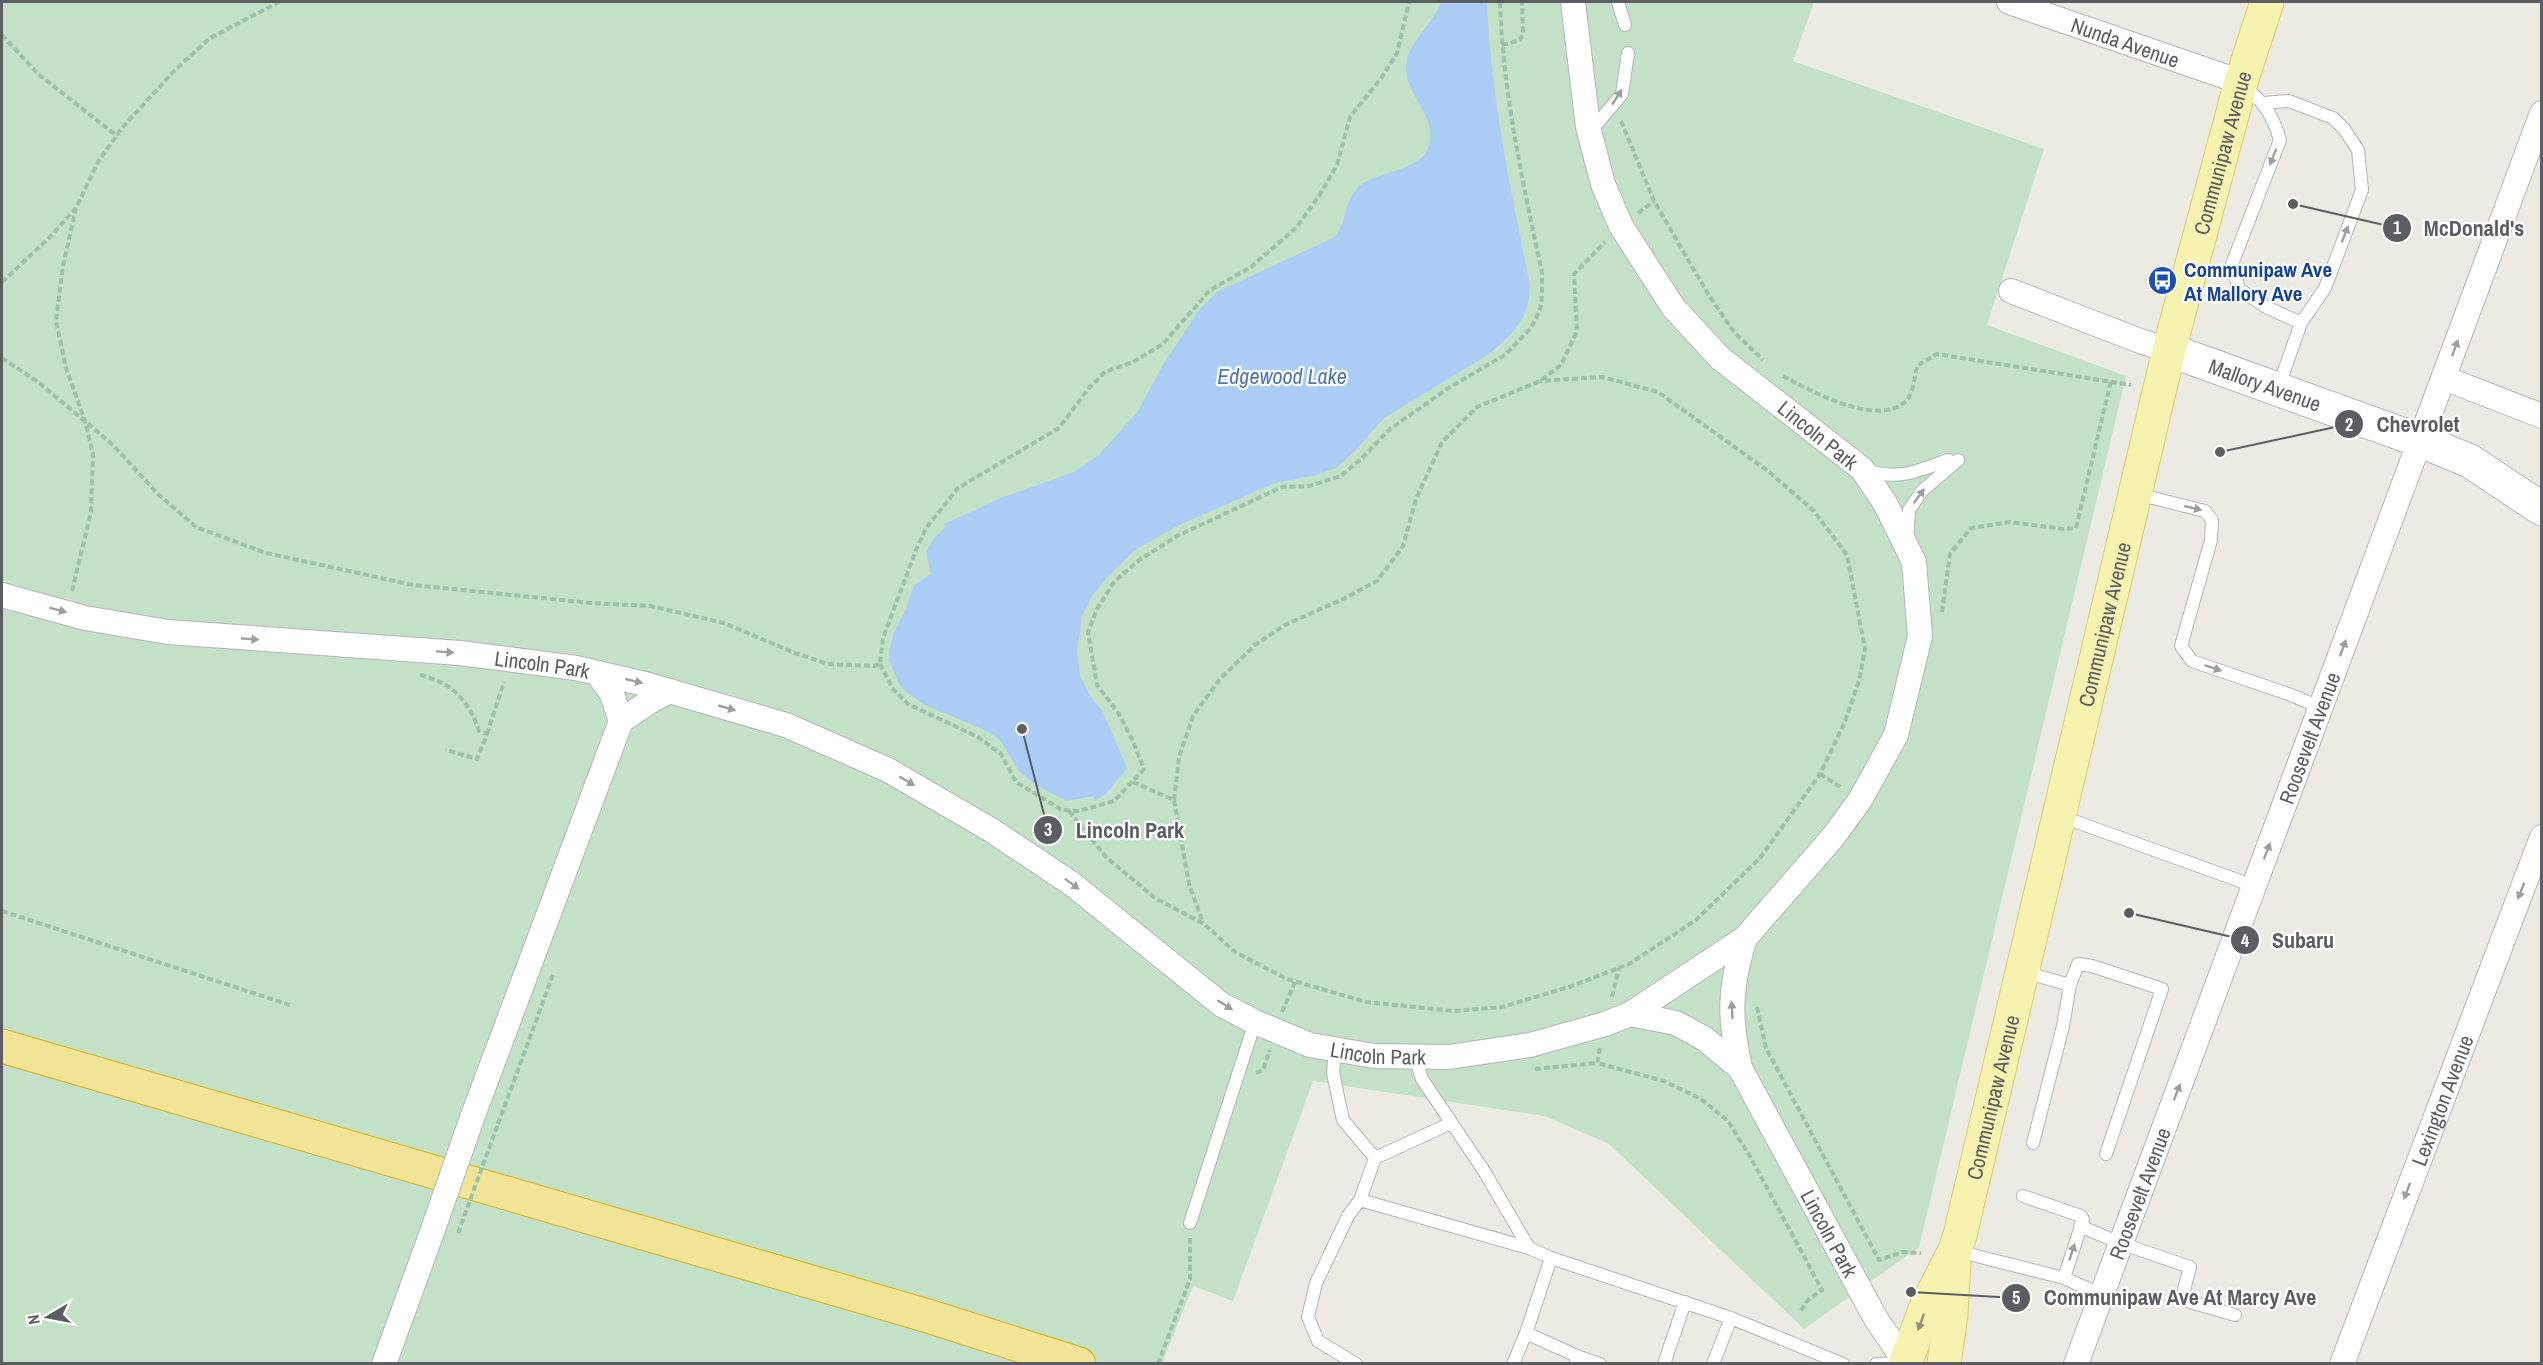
<svg xmlns="http://www.w3.org/2000/svg" width="2543" height="1365" font-family="'Archivo Narrow',sans-serif">
  <style>
    .green { fill: #c2e1c6 }
    .water { fill: #aaccf5 }
    .lines { fill: none; stroke-linecap: round; stroke-linejoin: round }
    .lane-casing { stroke: #b3b5b9; stroke-width: 14 }
    .street-casing { stroke: #b3b5b9; stroke-width: 26 }
    .secondary-casing { stroke: #b5b6bc; stroke-width: 35 }
    .primary-casing { stroke: #e1cd67; stroke-width: 35 }
    .highway-casing { stroke: #d6b119; stroke-width: 35 }
    .path { stroke: #9cc1ab; stroke-width: 4; stroke-dasharray: 6 3; stroke-linecap: butt }
    .lane { stroke: #fff; stroke-width: 12 }
    .street { stroke: #fff; stroke-width: 24 }
    .secondary { stroke: #fff; stroke-width: 33 }
    .primary { stroke: #f6f2af; stroke-width: 33 }
    .highway { stroke: #f1e496; stroke-width: 33 }
    .street-bridge-casing { stroke: #b3b5b9; stroke-width: 26; stroke-linecap: butt }
    .path-bridge { stroke: #9cc1ab; stroke-width: 4; stroke-dasharray: 6 3; stroke-linecap: butt }
    .street-bridge { stroke: #fff; stroke-width: 24 }
    .oneway { fill: #9d9ea1 }
    .oneway2 { fill: #91917d }
    .labels { text-anchor: middle; dominant-baseline: central; stroke-width: 4.5; stroke-linejoin: round; paint-order: stroke }
    .street-label { font-size: 21px; fill: #5b5d62; stroke: #fff }
    .transit-label { font-size: 21px; font-weight: bold; fill: #164399; stroke: #fff; text-anchor: start }
    .water-label { font-size: 22px; font-style: italic; fill: #5076b5; stroke: #fff }
    .leader { fill: none; stroke: #5b5d62; stroke-width: 2 }
    .callout-dot { fill: #5b5d62; stroke: #fff; stroke-width: 2 }
    .mark-label { font-size: 18px; text-anchor: middle; font-weight: bold; fill: #fff }
    .callout-label { font-size: 22px; text-anchor: middle; font-weight: bold; fill: #5b5d62; stroke: #fff; stroke-width: 4.5; stroke-linejoin: round; paint-order: stroke }
  </style>
  <rect width="100%" height="100%" fill="#ecebe3"/>
  <path class="green" d="M2 2H1814L1793 61 2044 149 1987 325 2126 376 1919 1247 1804 1329 1609 1144 1545 1116 1313 1081 1233 1301 1193 1286 1162 1363H2Z"/>
  <path class="water" d="M1441 2H1487C1491 98 1511 191 1530 285 1529 319 1514 333 1489 354L1384 418 1354 452 1336 468 1316 475 1275 483 1181 524 1135 550 1107 577 1092 596 1082 616 1077 652 1080 675 1090 696 1103 712 1127 768 1107 793 1095 801 1093 796 1066 801 1033 783 1019 771 1000 740 989 732 923 704 905 691 898 682 889 660V650L894 633 906 609 914 585 931 574 926 552 934 538 946 527 944 524 1001 498 1074 472 1099 455 1138 411 1163 365 1199 310 1217 292 1335 237C1347 222 1345 195 1362 184 1380 172 1426 169 1430 143 1436 115 1404 94 1406 65 1409 40 1433 25 1441 2Z"/>
  <g class="lines">
    <defs>
      <path id="lane" d="M1618 2 1625 25
        M2243 84C2263 103 2272 112 2280 140L2232 264 2239 289 2266 307 2301 323
        M2264 103 2289 101 2333 118 2344 129 2358 150 2362 190 2325 288 2301 323 2278 388
        M1590 132 1622 94 1628 53
        M1866 470C1898 481 1918 471 1948 460
        M2137 494 2205 511 2212 520 2211 540 2181 646 2192 661 2294 696 2321 708
        M1907 540 1909 510 1922 491 1958 460
        M2060 816 2254 886
        M2024 972 2070 985 2063 1026 2033 1143
        M2070 985 2078 964 2092 966 2162 989 2106 1154
        M1335 1049 1333 1073 1343 1120 1375 1158 1451 1123
        M1415 1057 1422 1079 1484 1171 1529 1248 1551 1258 1731 1318 1843 1364
        M2023 1196 2081 1216 2083 1220 2064 1278
        M1360 1200 1529 1248
        M1190 1223 1255 1022
        M2080 1226 2120 1243 2190 1267 2184 1290 2187 1301 2235 1315
        M1957 1251 2064 1278 2102 1295
        M1551 1258 1526 1333 1579 1357
        M1576 1362 1579 1357 1600 1364
        M1356 1364 1318 1341 1308 1317 1316 1283 1348 1216 1360 1200 1375 1158
        M1513 1364 1526 1333
        M1664 1364 1685 1302
        M1713 1364 1731 1318
        M1876 1364 1904 1363"/>
      <g id="street">
        <path id="s1" d="M2009 2 2241 82"/>
        <path d="M2011 291 2140 341 2169 350"/>
        <path d="M2444 378 2542 416"/>
        <path id="s2" d="M2 595 85 618 168 632 460 653 576 668 645 684 786 725 888 770 991 830 1072 884 1222 1005 1255 1022 1310 1045 1374 1056 1449 1057 1530 1045 1605 1024 1630 1014 1745 938 1833 837 1860 800 1896 735 1920 636 1914 562 1885 503 1862 469 1720 358 1673 307 1621 226 1603 184 1588 127 1573 2"/>
        <path d="M597 673 612 694 621 721"/>
        <path id="s3" d="M1745 938C1729 988 1729 1017 1740 1068L1876 1319 1906 1363"/>
        <path d="M1630 1014 1676 1023 1705 1039 1740 1068"/>
        <path d="M472 1118 621 721 652 700 670 691"/>
        <path d="M384 1364 431 1235"/>
        <path id="s4" d="M2076 1364 2542 113"/>
        <path id="s5" d="M2342 1364 2542 837"/>
      </g>
      <g id="secondary">
        <path id="s6" d="M2169 350 2421 441 2470 461 2542 509"/>
      </g>
      <g id="primary">
        <path id="s7" d="M1905 1364 1926 1307 1955 1250 1960 1235 2169 350 2241 82 2267 2"/>
        <path d="M1944 1364 1951 1315 1954 1264"/>
      </g>
      <path id="highway" d="M2 1046 928 1316 1079 1364"/>
    </defs>
    <use href="#lane" class="lane-casing"/>
    <use href="#street" class="street-casing"/>
    <use href="#secondary" class="secondary-casing"/>
    <use href="#primary" class="primary-casing"/>
    <use href="#highway" class="highway-casing"/>
    <path class="path" d="M2 35 38 74 117 136
      M1502 45 1520 40 1523 33 1522 2
      M1621 121 1654 201 1708 294 1734 332 1763 360
      M1638 213 1654 201
      M2 282 49 238 76 208 98 162 122 128 175 70 210 38 279 2
      M2 358 38 382 85 421 113 445 158 494 196 527 266 553 413 585 591 603 651 606 724 623 795 653 828 664 874 666 880 664 883 638 916 550 926 528 958 488 1059 428 1089 388 1105 372 1133 362 1163 344 1210 290 1251 267 1296 228 1319 196 1337 165 1350 117 1382 77 1397 53 1409 2
      M1783 376C1810 391 1878 428 1906 401 1913 394 1915 376 1917 366L1937 354 2131 385
      M72 591 91 512 93 454 85 421 66 368 56 321 63 266 76 208
      M1942 612 1950 554 1971 528 2010 522 2064 529 2076 528 2111 381
      M880 664 893 689 908 704 978 737 1001 754 1016 782 1062 810 1079 811 1114 801 1144 769 1132 739 1119 714 1097 685 1088 632 1097 609 1114 582 1138 561 1177 536 1282 487 1309 486 1341 476 1361 459 1390 429 1450 387 1505 355 1531 328 1540 310 1542 296V273C1523 184 1503 93 1500 2
      M420 675C452 682 469 701 479 731L487 734 477 759 446 750
      M487 734 504 682
      M1820 774 1842 788
      M1133 782 1174 800 1189 884 1203 923
      M1174 800 1179 757 1193 716 1220 679 1255 645 1285 625 1343 599 1377 581 1403 546 1416 499 1442 442 1477 407 1540 381 1561 365 1577 331 1574 274 1605 242
      M1069 811 1106 857 1155 898 1204 924 1235 952 1287 979 1366 1002 1454 1011 1502 1007 1572 986 1629 964 1696 920 1760 858 1820 774 1844 724 1859 681 1865 649 1847 555 1814 511 1768 471 1658 392 1602 377 1540 381
      M2 911 293 1006
      M1612 997 1619 968
      M1757 1007 1766 1048 1879 1260 1903 1252 1921 1253
      M1282 1012 1295 982
      M1600 1048 1597 1063 1664 1081 1701 1099 1728 1121 1751 1158 1822 1290 1808 1300 1800 1312
      M1535 1069 1597 1063
      M1256 1073 1263 1070 1270 1050
      M498 1124 554 972
      M1158 1364 1190 1279V1238"/>
    <use href="#lane" class="lane"/>
    <use href="#street" class="street"/>
    <use href="#secondary" class="secondary"/>
    <use href="#primary" class="primary"/>
    <use href="#highway" class="highway"/>
    <defs>
      <path id="street-bridge" d="M431 1235 472 1118"/>
    </defs>
    <use href="#street-bridge" class="street-bridge-casing"/>
    <path class="path-bridge" d="M458 1233 498 1124"/>
    <use href="#street-bridge" class="street-bridge"/>
  </g>
  <defs><path id="oneway-solid" d="M-6-.8H1V-3.2L6.5 0L1 3.2V.8H-6Z" transform="scale(1.5)"/></defs>
  <g class="oneway">
    <use href="#oneway-solid" transform="translate(1617 97) rotate(-57)"/>
    <use href="#oneway-solid" transform="translate(2273 157) rotate(112)"/>
    <use href="#oneway-solid" transform="translate(2345 234) rotate(-69)"/>
    <use href="#oneway-solid" transform="translate(2455 348) rotate(-70)"/>
    <use href="#oneway-solid" transform="translate(1919 496) rotate(-54)"/>
    <use href="#oneway-solid" transform="translate(2193 508) rotate(13)"/>
    <use href="#oneway-solid" transform="translate(58 610) rotate(15)"/>
    <use href="#oneway-solid" transform="translate(250 639) rotate(4)"/>
    <use href="#oneway-solid" transform="translate(2343 648) rotate(-70)"/>
    <use href="#oneway-solid" transform="translate(445 652) rotate(4)"/>
    <use href="#oneway-solid" transform="translate(2213 668) rotate(19)"/>
    <use href="#oneway-solid" transform="translate(634 681) rotate(13)"/>
    <use href="#oneway-solid" transform="translate(727 708) rotate(16)"/>
    <use href="#oneway-solid" transform="translate(907 781) rotate(30)"/>
    <use href="#oneway-solid" transform="translate(2267 851) rotate(-69)"/>
    <use href="#oneway-solid" transform="translate(1072 884) rotate(37)"/>
    <use href="#oneway-solid" transform="translate(2521 891) rotate(111)"/>
    <use href="#oneway-solid" transform="translate(1225 1005) rotate(32)"/>
    <use href="#oneway-solid" transform="translate(1732 1010) rotate(-93)"/>
    <use href="#oneway-solid" transform="translate(2177 1092) rotate(-69)"/>
    <use href="#oneway-solid" transform="translate(2407 1191) rotate(111)"/>
    <use href="#oneway-solid" transform="translate(2072 1252) rotate(-72)"/>
  </g>
  <use class="oneway2" href="#oneway-solid" transform="translate(1921 1322) rotate(110)"/>
  <defs>
    <symbol id="bus-disc" viewBox="-11 -11 22 22"><circle r="9.5" fill="#1a4fb4" stroke="#fff"/><path d="M-5-6H5V4H4V6H2V4H-2V6H-4V4H-5ZM-3.5-4V0h7V-4ZM-3.5 1.2v1.5H-2V1.2ZM2 1.2v1.5H3.5V1.2Z" fill="#fff"/></symbol>
  </defs>
  <g fill-rule="evenodd">
    <use href="#bus-disc" x="2146" y="264" width="33" height="33"/>
  </g>
  <g class="labels">
    <g class="street-label">
      <text stroke="none"><textPath href="#s1" startOffset="123">Nunda Avenue</textPath></text>
      <text stroke="none"><textPath href="#s7" startOffset="1254">Communipaw Avenue</textPath></text>
      <text stroke="none"><textPath href="#s6" startOffset="102">Mallory Avenue</textPath></text>
      <text transform="translate(1818 435) rotate(39)">Lincoln Park</text>
      <text stroke="none"><textPath href="#s7" startOffset="768">Communipaw Avenue</textPath></text>
      <text stroke="none"><textPath href="#s2" startOffset="546">Lincoln Park</textPath></text>
      <text stroke="none"><textPath href="#s4" startOffset="668">Roosevelt Avenue</textPath></text>
      <text stroke="none"><textPath href="#s2" startOffset="1484">Lincoln Park</textPath></text>
      <text stroke="none"><textPath href="#s7" startOffset="282">Communipaw Avenue</textPath></text>
      <text stroke="none"><textPath href="#s5" startOffset="282">Lexington Avenue</textPath></text>
      <text stroke="none"><textPath href="#s4" startOffset="182">Roosevelt Avenue</textPath></text>
      <text stroke="none"><textPath href="#s3" startOffset="320">Lincoln Park</textPath></text>
    </g>
    <g class="transit-label">
      <text x="2184" y="269">Communipaw Ave<tspan x="2184" dy="24">At Mallory Ave</tspan></text>
    </g>
    <g class="water-label">
      <text x="1282" y="376">Edgewood Lake</text>
    </g>
  </g>
  <path class="leader" d="M2293 204L2397 228M2220 452L2349 424M1022 729L1048 830M2129 913L2245 940M1911 1292L2016 1298"/>
  <g class="callout-dot">
    <circle cx="2293" cy="204" r="6"/>
    <circle cx="2220" cy="452" r="6"/>
    <circle cx="1022" cy="729" r="6"/>
    <circle cx="2129" cy="913" r="6"/>
    <circle cx="1911" cy="1292" r="6"/>
    <circle cx="2397" cy="228" r="15"/>
    <circle cx="2349" cy="424" r="15"/>
    <circle cx="1048" cy="830" r="15"/>
    <circle cx="2245" cy="940" r="15"/>
    <circle cx="2016" cy="1298" r="15"/>
  </g>
  <g class="mark-label">
    <text x="2397" y="234">1</text>
    <text x="2349" y="431">2</text>
    <text x="1048" y="836">3</text>
    <text x="2245" y="947">4</text>
    <text x="2016" y="1304">5</text>
  </g>
  <g class="callout-label">
    <text x="2474" y="236">McDonald's</text>
    <text x="2418" y="432">Chevrolet</text>
    <text x="1130" y="838">Lincoln Park</text>
    <text x="2303" y="948">Subaru</text>
    <text x="2180" y="1305">Communipaw Ave At Marcy Ave</text>
  </g>
  <rect width="2543" height="1365" fill="none" stroke="#5b5d62" stroke-width="6"/>
  <g transform="translate(48 1317) rotate(260)" stroke="#ffffff" stroke-width="4.5" paint-order="stroke">
  <path d="M0-4.5L10 22L0 15L-10 22Z" fill="#5b5d62"/>
  <text y="-9" font-size="16" font-weight="bold" text-anchor="middle" fill="#5b5d62">N</text>
  </g>
</svg>
